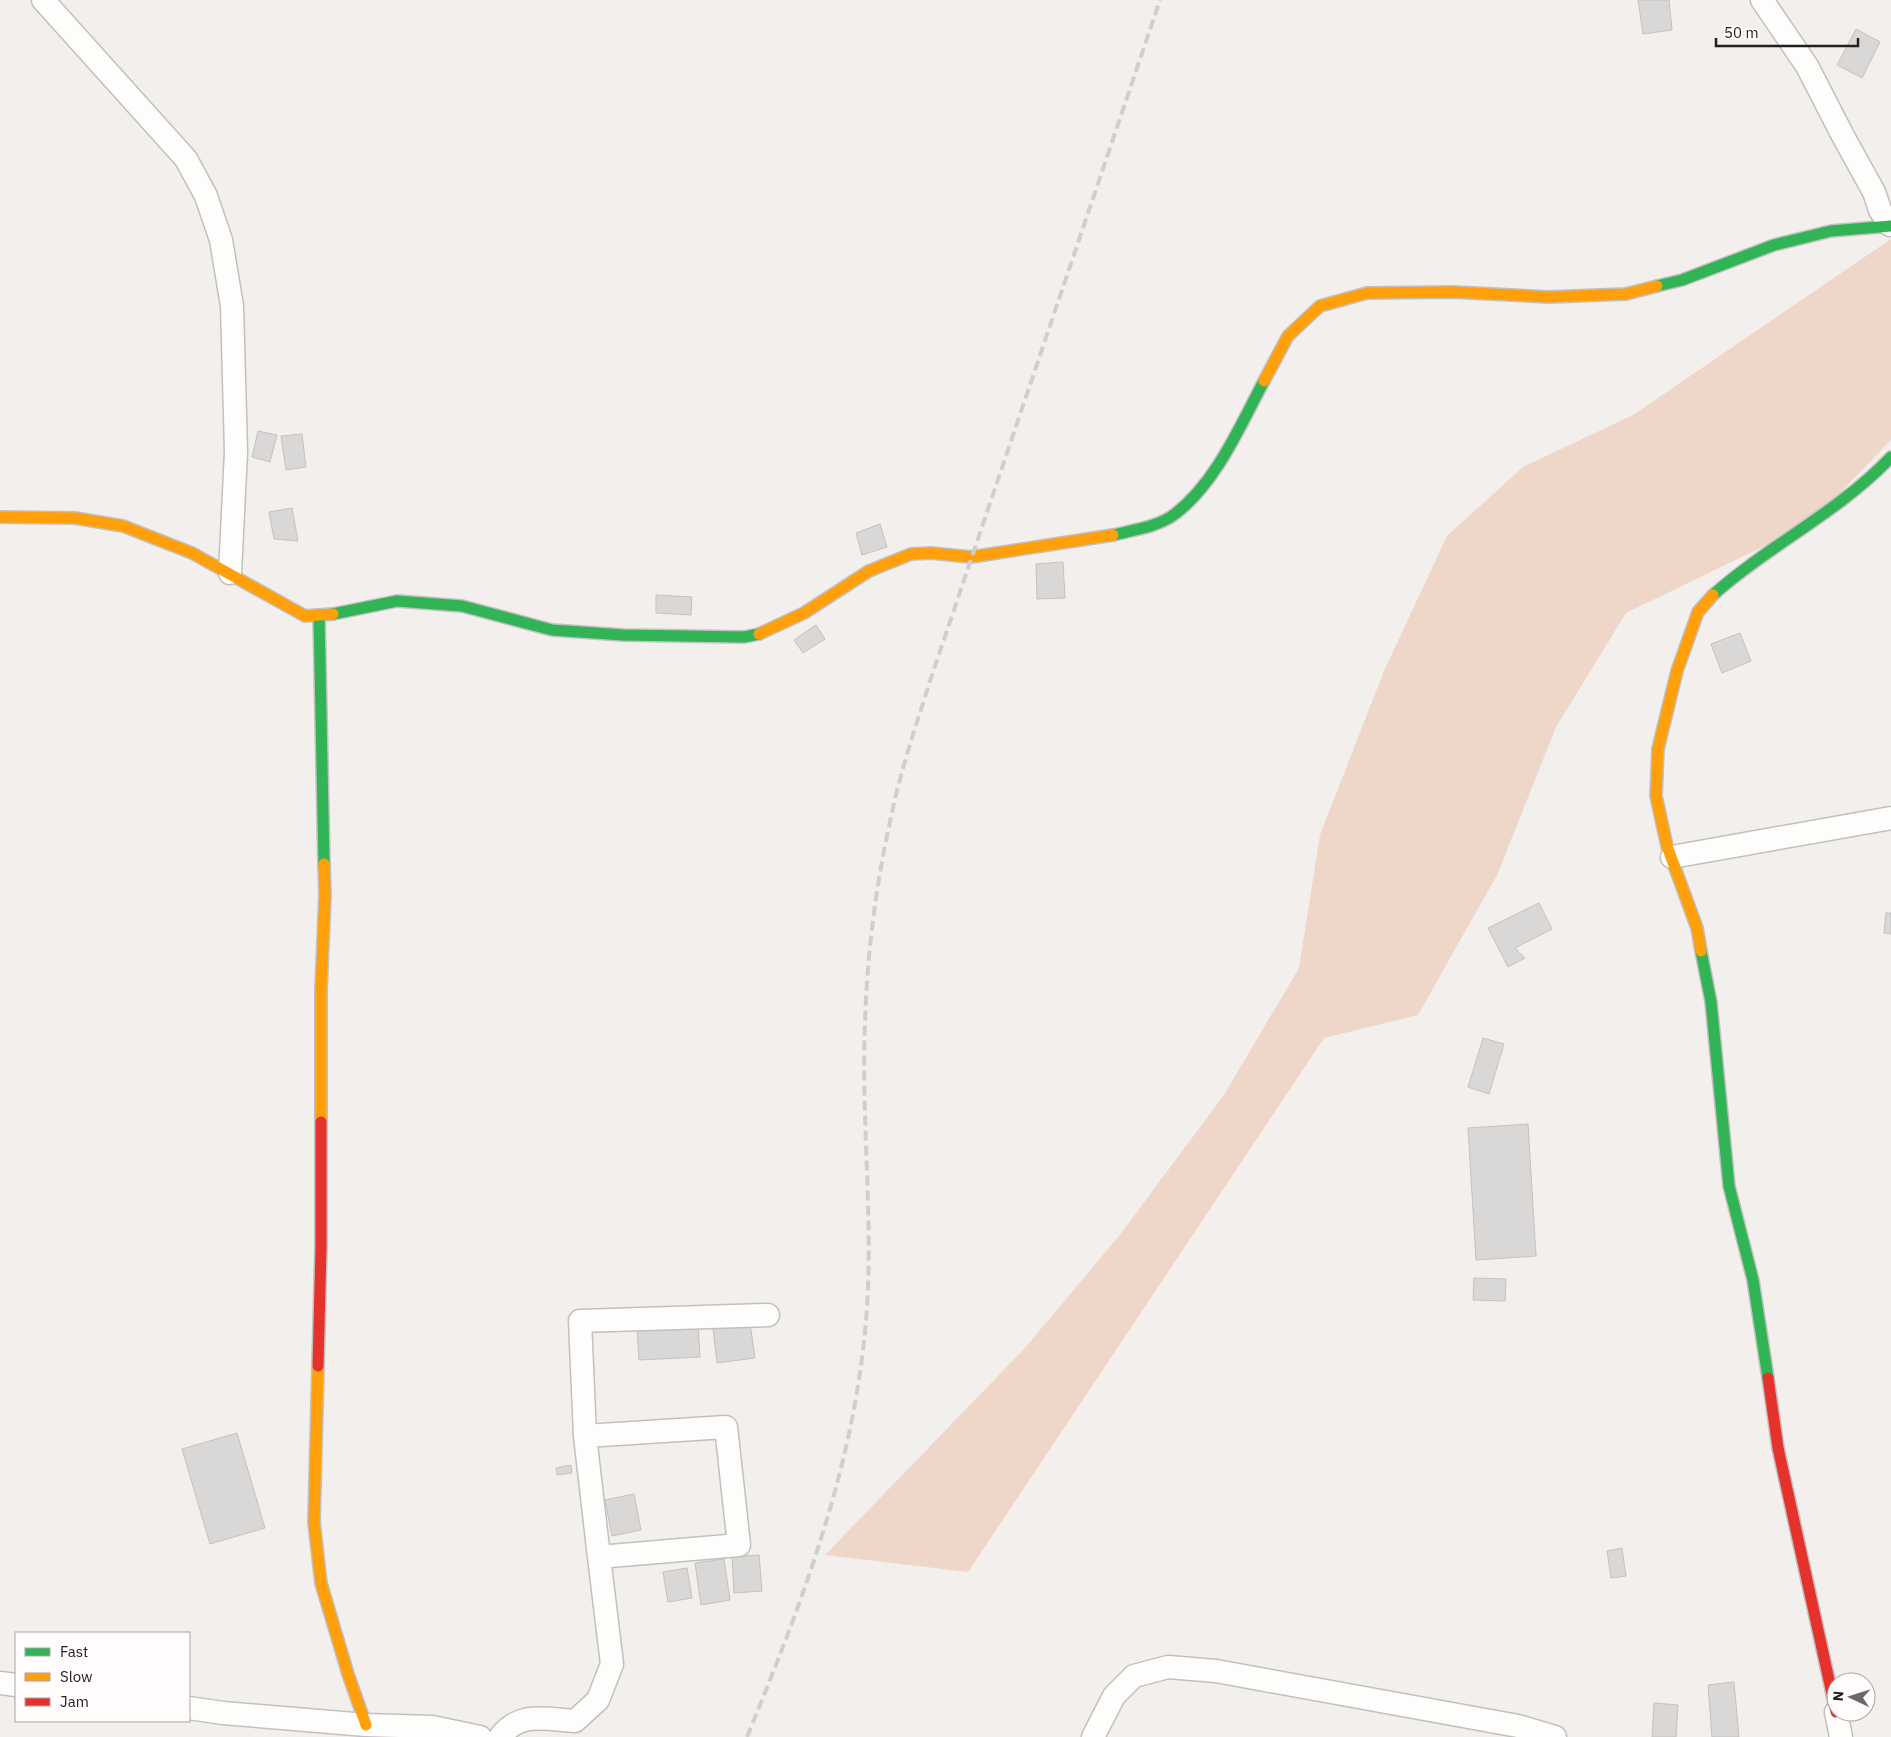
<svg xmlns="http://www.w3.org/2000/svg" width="1891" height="1737" font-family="'IBM Plex Sans',sans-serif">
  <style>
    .green { fill: #eed6c9 }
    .building { fill: #dad8d6; stroke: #c4c2c1 }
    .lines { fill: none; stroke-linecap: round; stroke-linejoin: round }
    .street-casing { stroke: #c2c0be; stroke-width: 25 }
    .fast-casing { stroke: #c2c0be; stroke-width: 14 }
    .slow-casing { stroke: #c2c0be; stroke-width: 14 }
    .jam-casing { stroke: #c2c0be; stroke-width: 14 }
    .street { stroke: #fdfdfc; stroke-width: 22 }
    .fast { stroke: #30b455; stroke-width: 11 }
    .slow { stroke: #ff9f0a; stroke-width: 11 }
    .jam { stroke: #e5322d; stroke-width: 11 }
    .rail { stroke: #cfcfce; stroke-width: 4; stroke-dasharray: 10 5; stroke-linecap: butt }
  </style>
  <rect width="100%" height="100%" fill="#f2efed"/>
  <path class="green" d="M1891 239V440L1810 524 1626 613 1556 727 1497 875 1418 1015 1324 1038 968 1572 825 1555 1024 1349 1119 1236 1224 1095 1299 968 1320 835 1384 671 1447 536 1523 467 1633 415Z"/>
  <path class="building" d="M1638 0H1669L1672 30 1643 34Z
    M1856 29 1880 42 1862 78 1837 65Z
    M258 431 277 435 270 462 252 457Z
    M302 434 306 467 286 470 281 436Z
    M292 508 298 541 274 539 269 512Z
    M880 524 887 547 862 555 856 533Z
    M1063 562 1065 598 1037 599 1036 564Z
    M656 595 692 597 691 615 656 613Z
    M816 625 825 639 803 653 794 640Z
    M1740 633 1751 661 1722 673 1711 644Z
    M1539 903 1552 929 1515 948 1525 958 1508 967 1488 928Z
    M1886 913H1891V934L1884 933Z
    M1483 1038 1504 1044 1489 1094 1468 1087Z
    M1528 1124 1536 1256 1476 1260 1468 1128Z
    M1474 1278 1506 1279 1505 1301 1473 1300Z
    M750 1323 755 1358 717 1363 713 1328Z
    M698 1325 700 1357 639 1360 637 1328Z
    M237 1433 265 1528 210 1544 182 1449Z
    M571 1465 572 1473 557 1475 556 1468Z
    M634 1494 641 1530 612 1536 605 1500Z
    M1622 1548 1626 1576 1611 1578 1607 1551Z
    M759 1555 762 1591 734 1593 732 1557Z
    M724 1559 730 1600 701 1605 695 1563Z
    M687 1568 692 1598 668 1602 663 1572Z
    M1734 1682 1739 1737H1712L1708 1685Z
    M1654 1703 1678 1705 1676 1737H1652Z"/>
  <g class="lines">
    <defs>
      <path id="street" d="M43 0 186 159 206 196 221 240 232 306 236 452 230 573
        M1762 0 1807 66 1843 136 1874 192 1880 210 1890 225
        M1672 857 1891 818
        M599 1557 585 1436 580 1321 768 1315
        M0 1683 16 1685
        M189 1708 223 1713 366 1725 432 1727 480 1737
        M1836 1712 1841 1737
        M500 1737C520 1711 545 1719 575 1721L598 1700 612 1664 599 1557 739 1545 726 1427 585 1436
        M1093 1737 1114 1696 1134 1676 1168 1667 1216 1671 1518 1726 1555 1737"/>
      <path id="fast" d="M1657 286 1682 280 1774 245 1831 231 1891 226
        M1113 535C1133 530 1158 527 1175 514 1216 483 1240 426 1264 381
        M1713 595C1769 545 1839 512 1891 457
        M333 614 397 601 462 606 552 630 623 635 744 637 759 634
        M319 615 324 864
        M1701 951 1711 1002 1729 1186 1753 1280 1768 1378"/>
      <path id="slow" d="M1264 381 1288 336 1320 306 1367 293 1453 292 1549 297 1626 294 1657 286
        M0 517 75 518 123 526 192 553 305 616 333 614
        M759 634 804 613 869 571 911 554 931 553 971 557 1113 535
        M1701 951 1697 928 1667 846 1656 796 1658 749 1677 671 1698 612 1713 595
        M321 1122V990L325 895 324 864
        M318 1366 314 1522 321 1583 348 1674 366 1725"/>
      <path id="jam" d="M318 1366 321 1247V1122
        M1768 1378 1778 1448 1836 1712"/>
    </defs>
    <use href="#street" class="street-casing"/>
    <use href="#fast" class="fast-casing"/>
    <use href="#slow" class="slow-casing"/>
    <use href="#jam" class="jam-casing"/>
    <use href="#street" class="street"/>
    <use href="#fast" class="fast"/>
    <use href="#slow" class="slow"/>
    <use href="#jam" class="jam"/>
    <path class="rail" d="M747 1737C804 1598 857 1459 867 1307 873 1213 861 1118 865 1023 867 954 876 884 891 817 901 769 917 722 932 675L1160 0"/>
  </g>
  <rect x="15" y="1632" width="175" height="90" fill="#fffcfb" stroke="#a7a4a3"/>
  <rect x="25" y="1648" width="25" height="8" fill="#30b455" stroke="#a7a4a3"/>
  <text x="60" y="1657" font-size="15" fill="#222120">Fast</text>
  <rect x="25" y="1673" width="25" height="8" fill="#ff9f0a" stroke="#a7a4a3"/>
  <text x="60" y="1682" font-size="15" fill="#222120">Slow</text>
  <rect x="25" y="1698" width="25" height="8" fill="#e5322d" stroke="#a7a4a3"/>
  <text x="60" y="1707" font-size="15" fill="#222120">Jam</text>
  <g transform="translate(1851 1697) rotate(274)"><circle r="24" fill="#fffcfb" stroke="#a7a4a3"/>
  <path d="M0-4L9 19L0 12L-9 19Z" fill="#6b6968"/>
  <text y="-8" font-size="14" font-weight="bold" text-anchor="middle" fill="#222120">N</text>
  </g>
  <path d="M1716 38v8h142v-8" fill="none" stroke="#222120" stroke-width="2.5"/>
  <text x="1724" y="38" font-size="15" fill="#222120" stroke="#fffcfb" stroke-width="4" paint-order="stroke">50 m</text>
</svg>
